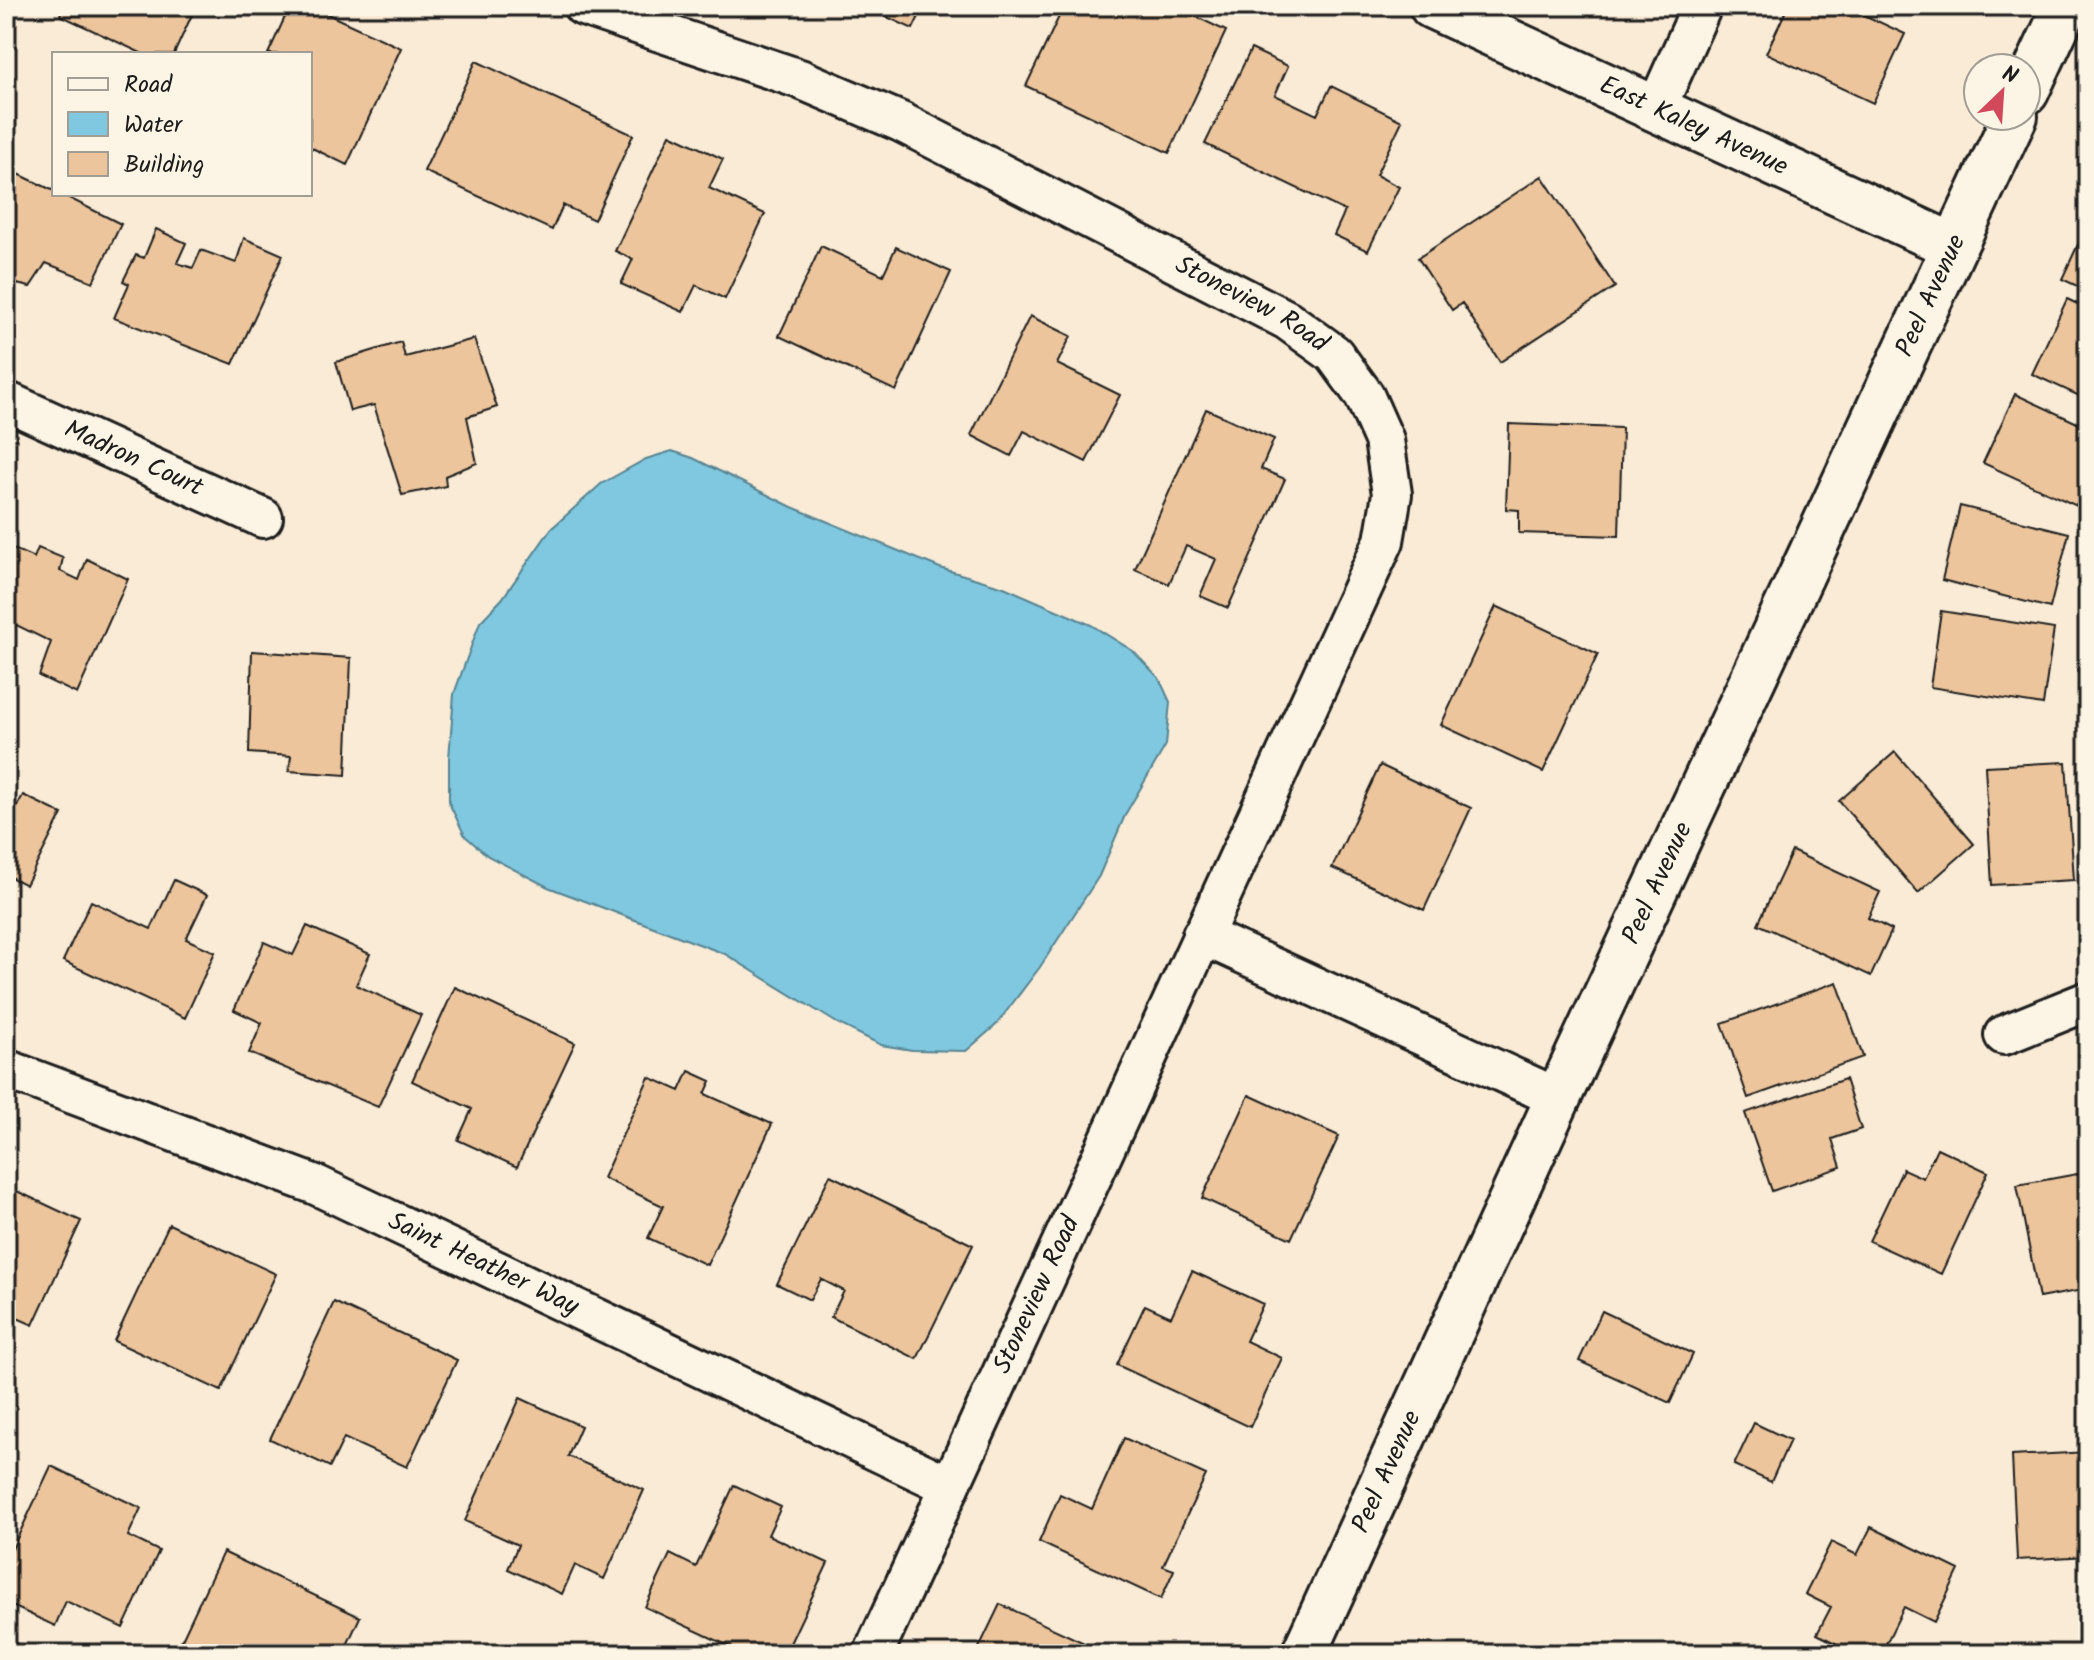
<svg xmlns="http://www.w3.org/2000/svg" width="2094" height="1660" font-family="Kalam,sans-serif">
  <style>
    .water { fill: #7fc8df; stroke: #578391; stroke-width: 2 }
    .building { fill: #ecc59c; stroke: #1c1c1c; stroke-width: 2 }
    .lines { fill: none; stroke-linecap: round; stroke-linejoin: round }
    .street-casing { stroke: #1c1c1c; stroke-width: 44 }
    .secondary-casing { stroke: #1c1c1c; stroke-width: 50 }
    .street { stroke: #fcf5e5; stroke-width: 38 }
    .secondary { stroke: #fcf5e5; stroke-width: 44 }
    .labels { text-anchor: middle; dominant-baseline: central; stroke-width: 8; stroke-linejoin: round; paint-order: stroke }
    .street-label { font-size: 26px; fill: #1c1c1c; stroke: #fcf5e5 }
  </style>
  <rect width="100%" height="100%" fill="#f9ebd6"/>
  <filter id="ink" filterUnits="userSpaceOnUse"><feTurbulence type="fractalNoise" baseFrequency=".0125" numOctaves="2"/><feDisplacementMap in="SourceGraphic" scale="16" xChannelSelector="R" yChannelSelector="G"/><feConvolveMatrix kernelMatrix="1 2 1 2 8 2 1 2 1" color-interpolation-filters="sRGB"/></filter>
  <g filter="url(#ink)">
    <path class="water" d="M672 451 693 458 792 507 940 568 1004 587 1091 625 1133 651 1159 678 1170 702 1166 745 1126 813 1099 876 1040 967 996 1025 966 1051 912 1050 881 1045 837 1023 725 954 548 887 488 856 465 836 449 803V758L454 694 480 622 502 599 551 529 601 484 646 459Z"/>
    <path class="building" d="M64 6H196L174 54H143L60 15Z
      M290 6H310L401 48 347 165 310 147V54H268Z
      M863 6H924L913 29Z
      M1064 6H1174L1226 31 1169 153 1026 86Z
      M1788 6H1845L1905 34 1873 103 1766 53Z
      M1251 49 1288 66 1275 95 1317 115 1331 86 1402 121 1376 175 1399 187 1368 251 1334 235 1345 211 1205 144Z
      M476 61 633 135 594 220 563 205 552 230 424 171Z
      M670 134 723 159 709 188 765 214 725 299 696 285 683 312 621 284 633 259 615 251Z
      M6 168 54 191V194H61L121 224 93 282 46 263 30 287 8 282 6 287Z
      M1542 176 1615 287 1500 362 1462 303 1452 310 1418 258Z
      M2088 223V291L2062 279Z
      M156 229 186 243 177 263 193 268 201 250 236 263 244 238 283 255 233 364 114 318 129 284 123 281 136 255 144 258Z
      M821 246 883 275 896 247 951 272 896 391 779 336Z
      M2067 299 2088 309V400L2032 374Z
      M1030 316 1071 336 1057 364 1120 395 1086 462 1024 431 1011 456 971 435Z
      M474 339 497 407 467 417 477 463 445 476 446 486 402 495 374 405 350 411 336 362 401 342 405 357Z
      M2015 394 2088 428V487L2079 507 1983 463Z
      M1206 409 1274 439 1261 469 1285 479 1228 608 1200 596 1216 559 1186 546 1169 584 1135 569Z
      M1509 424 1622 428 1619 536 1519 533V510L1506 509Z
      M1960 506 2069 533 2050 608 1942 580Z
      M9 547 34 558 38 548 63 558 60 571 79 580 87 559 128 579 77 694 39 676 51 642 6 620V556Z
      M1496 606 1598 654 1543 772 1441 725Z
      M1941 611 2054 629 2043 705 1930 687Z
      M252 651 351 658 346 775 289 771 291 756 249 753Z
      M1895 752 1974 844 1918 893 1839 801Z
      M2066 762 2074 880 1992 885 1985 766Z
      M1380 765 1471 808 1424 910 1332 868Z
      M23 795 62 814 26 885 6 875V811L13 814Z
      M1792 851 1880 892 1868 918 1892 930 1871 976 1758 924Z
      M174 880 207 895 186 939 215 952 185 1018 63 961 91 901 151 929Z
      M307 926 370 954 356 985 421 1015 378 1107 249 1053 262 1023 234 1010 264 942 293 955Z
      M1837 982 1863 1057 1748 1098 1722 1023Z
      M455 987 575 1043 517 1167 458 1140 472 1109 412 1081Z
      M689 1071 711 1081 705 1094 772 1124 707 1265 648 1238 663 1206 603 1178 649 1077 680 1091Z
      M1845 1079 1861 1129 1832 1139 1841 1167 1772 1191 1745 1113Z
      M1249 1095 1339 1136 1291 1239 1202 1198Z
      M1937 1148 1988 1172 1941 1274 1869 1241 1903 1169 1923 1178Z
      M2088 1172V1289L2039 1298 2017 1185Z
      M830 1175 973 1245 917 1359 831 1317 844 1291 821 1279 810 1300 777 1284Z
      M6 1186 81 1221 33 1325 6 1313Z
      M169 1224 276 1274 221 1391 114 1341Z
      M1192 1271 1263 1304 1246 1341 1282 1358 1250 1427 1117 1365 1145 1305 1171 1317Z
      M334 1302 457 1360 407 1467 344 1438 330 1467 270 1439Z
      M1602 1311 1693 1354 1670 1403 1579 1361Z
      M520 1398 581 1426 568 1456 644 1490 604 1579 575 1565 562 1594 508 1569 518 1545 465 1521Z
      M1754 1423 1790 1440 1771 1482 1734 1465Z
      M1124 1438 1206 1475 1163 1566 1174 1570 1161 1599 1039 1542 1060 1494 1092 1509Z
      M2088 1452V1556L2017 1560 2012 1456Z
      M51 1466 141 1508 128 1536 159 1551 123 1628 66 1601 55 1626 6 1603V1562Z
      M734 1485 781 1507 768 1535 828 1563 785 1654H746L645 1607 670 1554 696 1567Z
      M1871 1527 1959 1570 1934 1622 1904 1607 1881 1654H1857L1817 1634 1831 1607 1805 1594 1831 1542 1857 1555Z
      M223 1552 360 1617 343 1654H175Z
      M1000 1604 1108 1654H976Z"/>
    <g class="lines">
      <defs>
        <g id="street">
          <path id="s1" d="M583 6 800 79 901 122 1287 320 1334 354 1364 395 1384 440 1392 494 1384 541 873 1654"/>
          <path d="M1656 109 1702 6"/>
          <path id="s2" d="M6 401 263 518"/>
          <path d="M1202 935 1558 1098"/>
          <path d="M2004 1035 2088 1001"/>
          <path id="s3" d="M6 1069 316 1185 950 1486"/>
        </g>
        <g id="secondary">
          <path id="s4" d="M1432 6 1953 246"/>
          <path d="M2026 92 2066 6"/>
          <path id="s5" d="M1304 1654 1558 1098 2015 116"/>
        </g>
      </defs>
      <use href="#street" class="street-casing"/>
      <use href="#secondary" class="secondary-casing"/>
      <use href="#street" class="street"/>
      <use href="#secondary" class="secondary"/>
    </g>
  </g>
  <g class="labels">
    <g class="street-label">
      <text stroke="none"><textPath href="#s4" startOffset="288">East Kaley Avenue</textPath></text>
      <text stroke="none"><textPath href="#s5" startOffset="1496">Peel Avenue</textPath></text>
      <text stroke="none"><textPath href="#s1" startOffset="734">Stoneview Road</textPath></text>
      <text stroke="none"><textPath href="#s2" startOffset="140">Madron Court</textPath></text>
      <text stroke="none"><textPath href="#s5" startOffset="848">Peel Avenue</textPath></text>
      <text stroke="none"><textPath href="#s3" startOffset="516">Saint Heather Way</textPath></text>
      <text transform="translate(1037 1295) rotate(-65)">Stoneview Road</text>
      <text stroke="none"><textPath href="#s5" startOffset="200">Peel Avenue</textPath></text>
    </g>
  </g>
  <rect width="2094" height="1660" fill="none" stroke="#fcf5e5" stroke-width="32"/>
  <rect x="16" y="16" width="2062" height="1628" fill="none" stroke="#1c1c1c" stroke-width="3" filter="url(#ink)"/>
  <rect x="52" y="52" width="260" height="144" fill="#fcf5e5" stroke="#a29e95" stroke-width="2"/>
  <rect x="68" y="78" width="40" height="12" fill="#fcf5e5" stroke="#a29e95" stroke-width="2"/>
  <text x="124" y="92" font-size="24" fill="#1c1c1c">Road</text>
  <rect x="68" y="112" width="40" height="24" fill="#7fc8df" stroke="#a29e95" stroke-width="2"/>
  <text x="124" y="132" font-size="24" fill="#1c1c1c">Water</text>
  <rect x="68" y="152" width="40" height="24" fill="#ecc59c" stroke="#a29e95" stroke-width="2"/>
  <text x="124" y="172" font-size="24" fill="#1c1c1c">Building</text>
  <g transform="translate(2002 92) rotate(25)"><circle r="38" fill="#fcf5e5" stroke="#a29e95" stroke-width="2"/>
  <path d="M0-6L14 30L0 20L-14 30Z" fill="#d1495b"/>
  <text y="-12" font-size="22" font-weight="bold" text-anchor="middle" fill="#1c1c1c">N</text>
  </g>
</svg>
